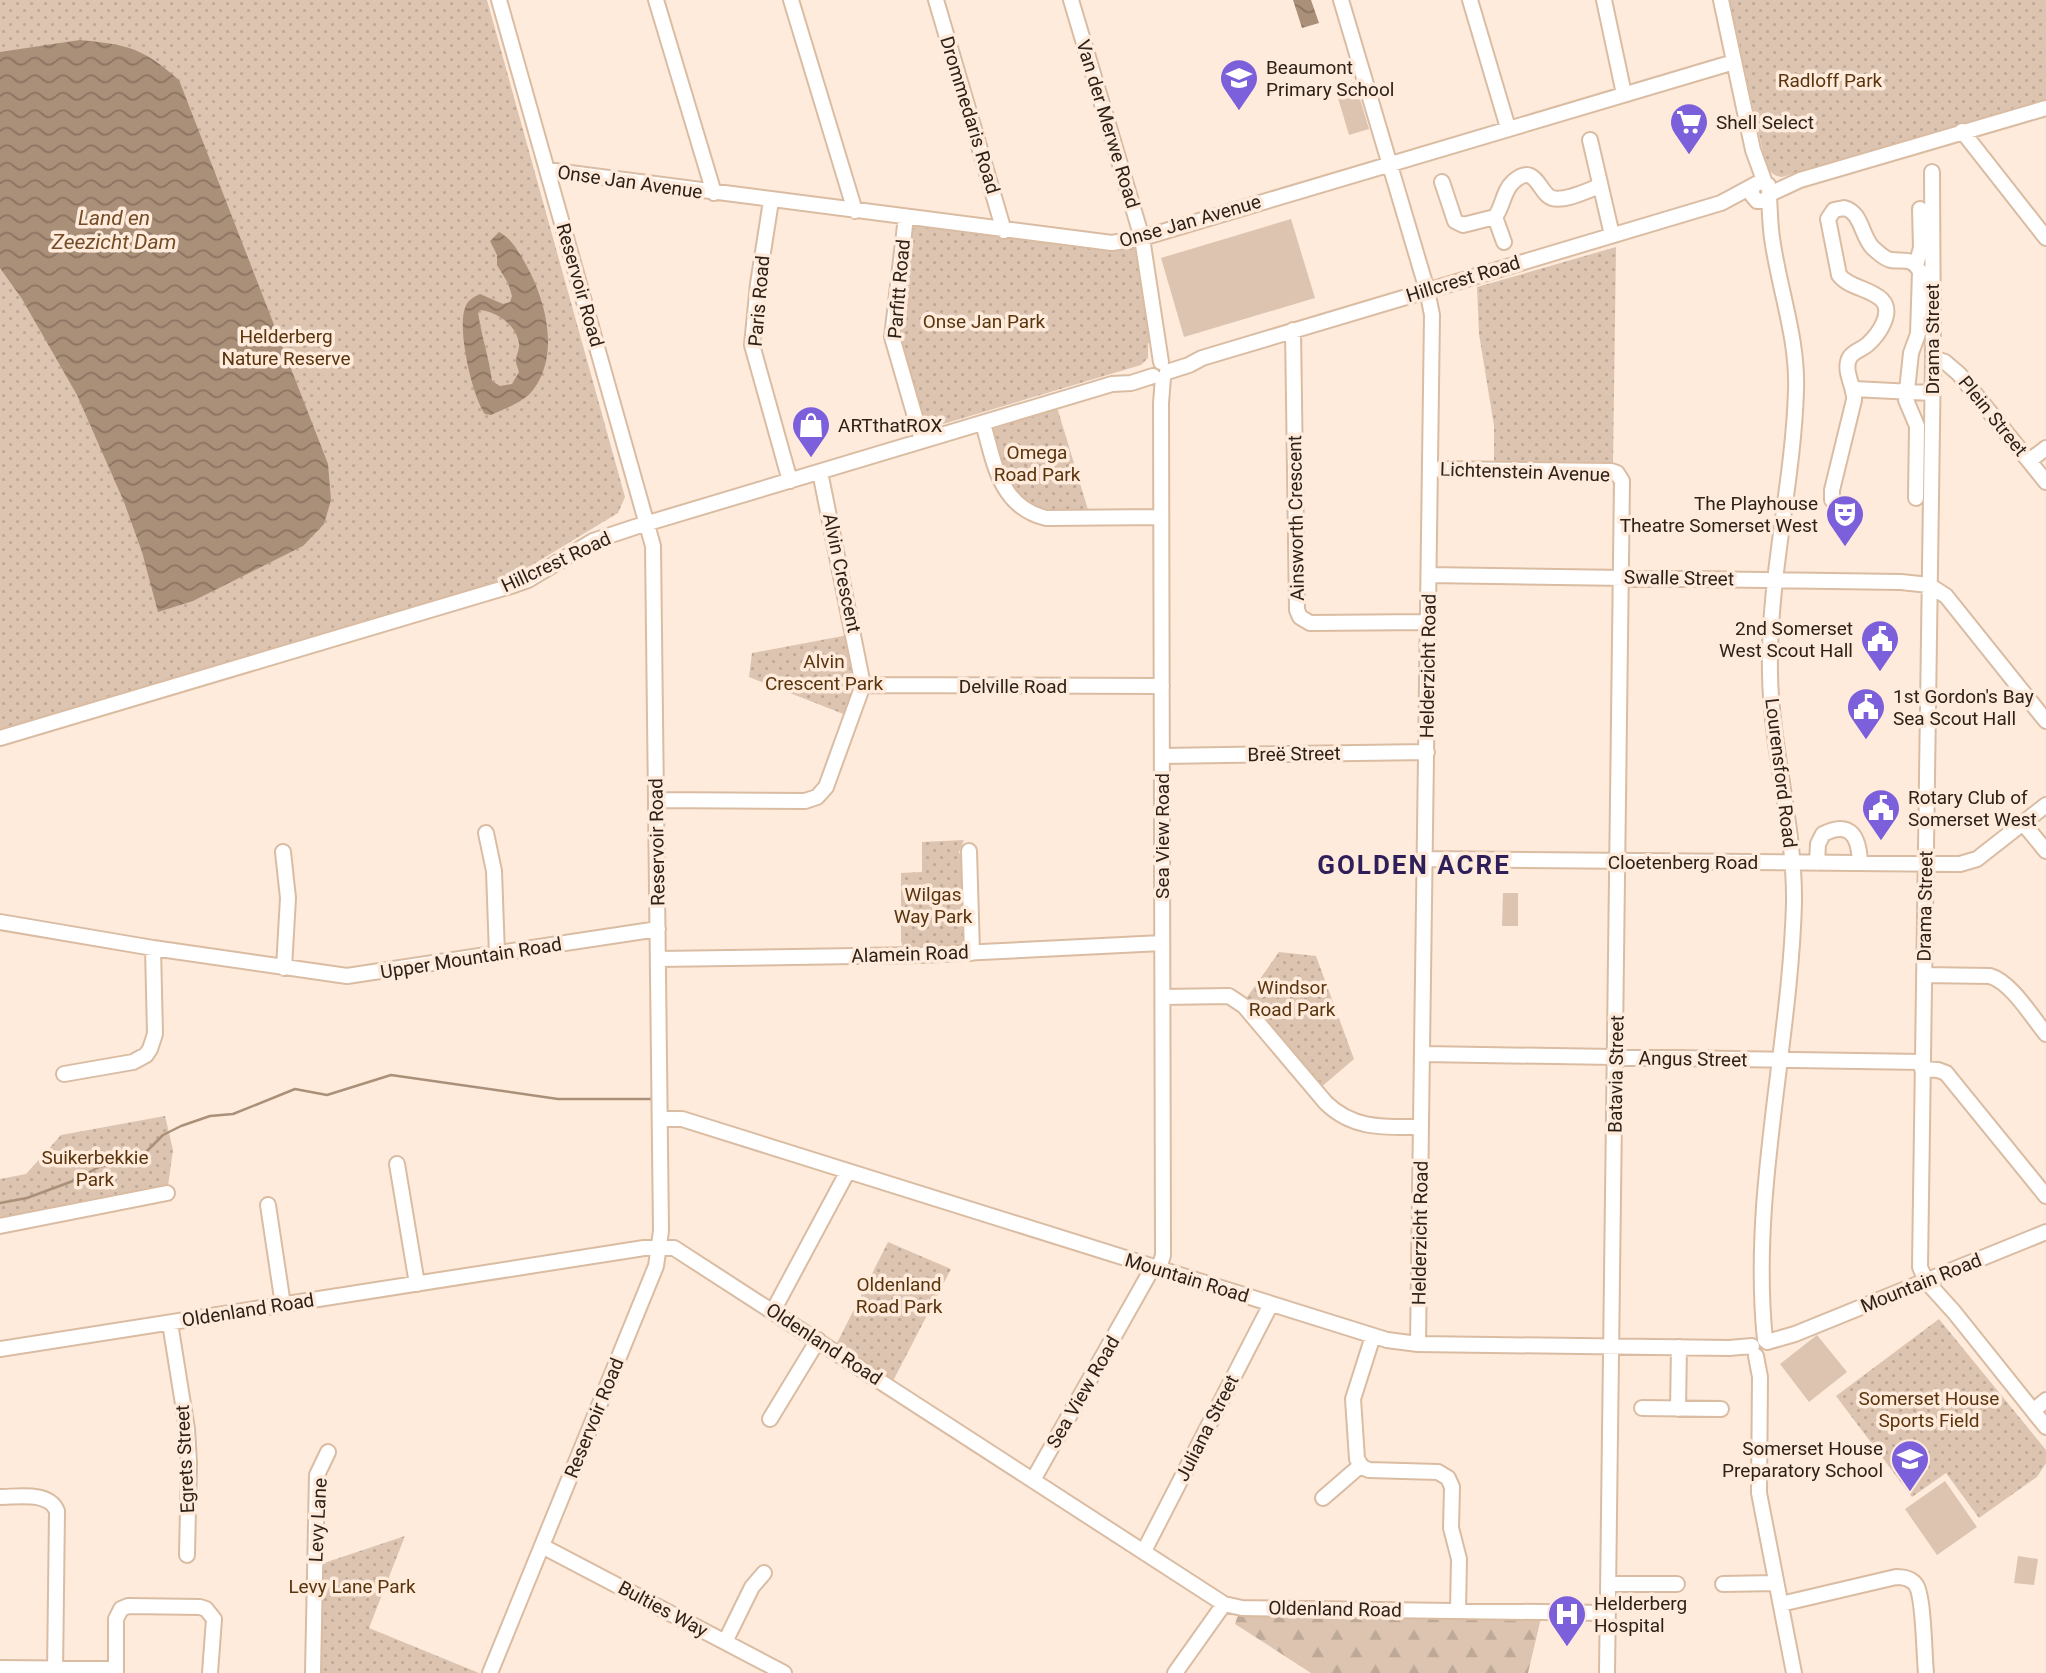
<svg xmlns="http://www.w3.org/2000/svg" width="2046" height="1673" font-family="Roboto,sans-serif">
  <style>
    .green { fill: #ddc4b0 }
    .forest { fill: url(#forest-firs) }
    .park { fill: url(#park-dots) }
    .water { fill: url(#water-waves); fill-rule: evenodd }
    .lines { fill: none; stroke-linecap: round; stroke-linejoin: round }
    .stream { stroke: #aa8f79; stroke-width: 2.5 }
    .minor-casing { stroke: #dabca3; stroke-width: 18 }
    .minor { stroke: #fff; stroke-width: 14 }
    .labels { text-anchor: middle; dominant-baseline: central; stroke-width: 7; stroke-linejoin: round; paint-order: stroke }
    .poi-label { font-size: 19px; fill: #2d2118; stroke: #feebdc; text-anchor: start }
    .park-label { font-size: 19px; fill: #5a340c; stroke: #feebdc }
    .street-label { font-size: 19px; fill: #2d2118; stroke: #feebdc }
    .water-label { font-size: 21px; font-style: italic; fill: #734b26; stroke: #feebdc }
    .district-label { font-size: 26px; font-weight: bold; letter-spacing: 2px; fill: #2e1f5a; stroke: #feebdc }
  </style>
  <defs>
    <pattern id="forest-firs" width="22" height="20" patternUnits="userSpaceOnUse" patternTransform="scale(1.75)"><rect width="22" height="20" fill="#ddc4b0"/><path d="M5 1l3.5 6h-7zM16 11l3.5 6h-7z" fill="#bea897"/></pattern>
    <pattern id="park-dots" width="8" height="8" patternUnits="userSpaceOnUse" patternTransform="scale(1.75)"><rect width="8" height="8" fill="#ddc4b0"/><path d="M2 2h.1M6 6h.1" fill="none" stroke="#bea897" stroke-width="1.8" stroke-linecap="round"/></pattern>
    <pattern id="water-waves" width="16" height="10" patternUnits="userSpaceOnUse" patternTransform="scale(1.75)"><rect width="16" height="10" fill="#aa8f79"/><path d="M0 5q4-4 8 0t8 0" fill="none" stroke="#8b7462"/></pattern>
  </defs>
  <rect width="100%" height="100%" fill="#feebdc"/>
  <path class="green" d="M1355 82 1369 129 1349 135 1335 88Z
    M1291 219 1315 298 1184 337 1161 258Z
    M1503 893H1518V926H1502Z
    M1817 1335 1847 1372 1809 1402 1780 1364Z
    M1945 1481 1977 1527 1937 1555 1905 1509Z
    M2018 1556 2038 1559 2034 1585 2014 1583Z"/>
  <path class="forest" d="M1238 1615 1541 1618 1528 1673H1311L1235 1624Z"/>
  <path class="park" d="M0 0H487L625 497 618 513 514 576 0 732Z
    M1729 0H2046V100L1782 177C1772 176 1768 170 1765 161Z
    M920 225 1135 248 1138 253 1151 342 1148 343V358L1141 365 933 427 926 426 898 347 909 230Z
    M1616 247 1613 464H1494V426L1479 334 1477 287Z
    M1057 407 1089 513H1049L1033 509 1009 488 993 429Z
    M848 635 857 685 846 715 749 677 752 653Z
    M964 840 959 852 963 860 965 944 962 946 904 950 901 941V873L922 872V842Z
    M1279 952 1316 956 1354 1059 1319 1089 1245 1000Z
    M165 1116 173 1150 167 1193 0 1225V1179L26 1174 61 1135Z
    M888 1242 951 1269 893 1381 836 1345Z
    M1939 1319 2046 1450V1463L2037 1477 1979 1518 1946 1473 1912 1497 1836 1396Z
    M405 1536 369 1628 479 1673H319L321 1564Z"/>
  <path class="water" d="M1293 0H1311L1319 23 1302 28Z
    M80 40C129 45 141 47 179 80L328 464 331 500 324 524 303 546 193 601 158 612 142 552 124 502 77 395 22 299 0 268V52Z
    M499 232C510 238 515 246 521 256 544 293 562 352 533 390 524 402 504 409 491 415L485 414C472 396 457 329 465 308 467 301 473 297 480 294L503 304 510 302 512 296 508 283 497 265V255L490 241ZM481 310C497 312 516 325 519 343 520 349 516 355 516 361 516 365 518 368 519 372L512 384 500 386 492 381C489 357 481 335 478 312Z"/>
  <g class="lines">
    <path class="stream" d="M0 1203 27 1198 73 1181 99 1167 131 1159 147 1151 163 1135 181 1126 210 1116 233 1114 295 1089 327 1095 391 1075 558 1099H651"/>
    <defs>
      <path id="minor" d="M656 0 714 193
        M791 0 855 211
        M936 0 1004 231
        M1071 0 1142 238 1161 362
        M1341 0 1427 290 1432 315 1418 1344
        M1470 0 1508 128
        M1604 0 1624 94
        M1721 0 1753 150 1765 183
        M1962 131 2046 238
        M1590 140 1612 235
        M547 170 1112 243 1142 238 1734 62
        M1932 172 1933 358 1920 1267 1926 1281 1954 1312 2046 1427
        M1442 182 1455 221 1463 225 1495 217C1503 207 1503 191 1513 182 1536 161 1539 194 1552 198 1565 202 1588 190 1600 186
        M1770 194 1800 180 2046 108
        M771 201 758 284 752 345 790 481
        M906 217 892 337 922 441
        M1495 217 1504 242
        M1916 265 1921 248 1920 209
        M1293 330 1297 610 1300 617 1310 623 1428 622
        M1933 358 1945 362 1959 374 2046 482
        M1167 372 1189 365 1202 358 1721 203 1760 182 1768 185 1770 194 1764 201H1757L1752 195V188
        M1854 389 1932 393
        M983 423C994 463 1000 507 1046 518L1161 517
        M2029 461 2046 448
        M1430 469 1611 471 1617 473 1622 481 1607 1673
        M1832 500V490L1854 400C1855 387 1842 370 1850 357 1854 351 1863 349 1868 344 1878 335 1894 313 1882 300 1870 288 1849 288 1839 275L1828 219 1834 210 1844 208C1862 212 1861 236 1873 248 1878 252 1884 259 1891 260 1904 262 1913 257 1920 272L1918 334 1911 353 1906 400 1917 426 1916 498
        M1429 575 1901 582 1929 585 1946 596 2046 721
        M863 685 1162 686
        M0 738 514 585 528 580 593 541 635 527 1112 384 1131 383 1153 376
        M1162 756 1427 752
        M657 800 805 801 817 797 826 787 863 685 820 472
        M2023 823 2046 851
        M486 833 494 871 497 955
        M969 851 972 953
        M283 852 288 898 284 968
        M1425 859 1960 864 1977 859 2046 805
        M1817 863 1818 844 1823 834C1851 820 1859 837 1860 863
        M0 922 153 948 347 976 658 929
        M658 959 920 955 1162 943
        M1924 975 1990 976C2011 982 2032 1017 2046 1034
        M1163 997 1229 996 1244 1006 1326 1103C1354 1130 1385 1127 1421 1127
        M1423 1054 1922 1062
        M1922 1069 1938 1070 1946 1073 2046 1196
        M64 1074 133 1062 146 1055 150 1049 155 1034 153 948
        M660 1119H682L1387 1340 1418 1344 1729 1348 1752 1346
        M397 1164 417 1284
        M268 1205 283 1305
        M0 1226 167 1193
        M1159 1269 1163 1255 1161 403 1163 378
        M773 1311 848 1171
        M170 1323 187 1429 189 1463 187 1555
        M1373 1336 1353 1399 1357 1459 1362 1467 1369 1470 1438 1472 1448 1478 1452 1487 1451 1528 1459 1559 1458 1610
        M1765 1340C1750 1194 1790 1048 1794 903 1795 825 1771 750 1770 673 1768 579 1793 485 1796 391 1798 338 1779 289 1772 238 1770 224 1770 211 1769 197
        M1767 1342 1795 1334 2046 1232
        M0 1349 644 1248H674L1224 1604 1242 1608 1607 1613
        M1756 1356 1760 1377 1759 1493 1794 1673
        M1642 1408 1721 1409
        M1678 1409 1679 1347
        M2033 1411 2046 1400
        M770 1419 818 1340
        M1033 1480 1153 1267
        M0 1497C18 1497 49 1491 57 1511L55 1673
        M1323 1498 1360 1466
        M542 1546 784 1673
        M1144 1551 1271 1304
        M1608 1584H1677
        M1723 1584 1776 1583
        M1781 1604 1896 1577C1904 1577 1911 1578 1916 1585 1924 1597 1924 1655 1926 1673
        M725 1642 752 1587 764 1573
        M0 1668 116 1669
        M116 1673V1619L121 1609 128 1606 200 1607 206 1609 214 1619 210 1673
        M313 1673 317 1475 328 1452
        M490 1673 656 1266 661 1231 653 546 499 0
        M1175 1673 1224 1604"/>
    </defs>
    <use href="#minor" class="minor-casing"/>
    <use href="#minor" class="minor"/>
  </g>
  <defs>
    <symbol id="school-pin" viewBox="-11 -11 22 30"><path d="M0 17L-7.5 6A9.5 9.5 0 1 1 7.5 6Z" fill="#7c5fda" stroke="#feebdc"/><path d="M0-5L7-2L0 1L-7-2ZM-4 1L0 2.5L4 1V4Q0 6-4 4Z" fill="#fff"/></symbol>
    <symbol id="supermarket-pin" viewBox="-11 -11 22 30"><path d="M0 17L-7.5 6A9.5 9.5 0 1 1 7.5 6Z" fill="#7c5fda" stroke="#feebdc"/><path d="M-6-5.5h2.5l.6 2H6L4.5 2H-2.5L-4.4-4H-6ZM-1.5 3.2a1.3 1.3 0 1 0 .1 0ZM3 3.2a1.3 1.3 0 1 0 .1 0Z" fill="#fff"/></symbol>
    <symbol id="shop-pin" viewBox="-11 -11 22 30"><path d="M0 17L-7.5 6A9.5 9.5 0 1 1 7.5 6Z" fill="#7c5fda" stroke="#feebdc"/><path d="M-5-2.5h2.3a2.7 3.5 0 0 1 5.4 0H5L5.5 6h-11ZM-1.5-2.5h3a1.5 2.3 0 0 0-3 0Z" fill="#fff"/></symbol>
    <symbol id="theatre-pin" viewBox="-11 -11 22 30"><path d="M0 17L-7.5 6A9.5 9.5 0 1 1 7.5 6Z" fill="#7c5fda" stroke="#feebdc"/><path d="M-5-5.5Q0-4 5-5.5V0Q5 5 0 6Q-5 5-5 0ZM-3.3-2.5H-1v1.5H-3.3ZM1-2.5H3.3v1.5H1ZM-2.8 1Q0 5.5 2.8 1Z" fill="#fff"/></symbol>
    <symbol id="civic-pin" viewBox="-11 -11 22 30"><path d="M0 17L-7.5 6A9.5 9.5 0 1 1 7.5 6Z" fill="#7c5fda" stroke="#feebdc"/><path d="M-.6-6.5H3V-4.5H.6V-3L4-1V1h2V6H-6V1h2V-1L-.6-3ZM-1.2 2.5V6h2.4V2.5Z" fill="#fff"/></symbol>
    <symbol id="hospital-pin" viewBox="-11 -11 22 30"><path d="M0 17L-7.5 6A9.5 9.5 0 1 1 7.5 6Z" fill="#7c5fda" stroke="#feebdc"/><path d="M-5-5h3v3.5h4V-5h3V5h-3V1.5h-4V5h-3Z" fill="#fff"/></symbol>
  </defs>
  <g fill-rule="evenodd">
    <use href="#school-pin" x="1217" y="56" width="44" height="60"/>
    <use href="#supermarket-pin" x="1667" y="100" width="44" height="60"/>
    <use href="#shop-pin" x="789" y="403" width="44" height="60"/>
    <use href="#theatre-pin" x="1823" y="492" width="44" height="60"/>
    <use href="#civic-pin" x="1858" y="617" width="44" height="60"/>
    <use href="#civic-pin" x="1844" y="685" width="44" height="60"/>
    <use href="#civic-pin" x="1859" y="786" width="44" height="60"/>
    <use href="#school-pin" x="1888" y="1437" width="44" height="60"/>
    <use href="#hospital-pin" x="1545" y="1592" width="44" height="60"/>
  </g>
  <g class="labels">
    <g class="poi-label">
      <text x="1266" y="67">Beaumont<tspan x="1266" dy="22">Primary School</tspan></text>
      <text x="1716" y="122">Shell Select</text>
      <text x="838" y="425">ARTthatROX</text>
      <text x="1818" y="503" text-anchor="end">The Playhouse<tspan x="1818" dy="22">Theatre Somerset West</tspan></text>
      <text x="1853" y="628" text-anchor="end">2nd Somerset<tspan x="1853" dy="22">West Scout Hall</tspan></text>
      <text x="1893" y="696">1st Gordon's Bay<tspan x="1893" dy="22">Sea Scout Hall</tspan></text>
      <text x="1908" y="797">Rotary Club of<tspan x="1908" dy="22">Somerset West</tspan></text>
      <text x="1883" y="1448" text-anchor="end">Somerset House<tspan x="1883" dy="22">Preparatory School</tspan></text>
      <text x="1594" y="1603">Helderberg<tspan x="1594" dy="22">Hospital</tspan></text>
    </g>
    <g class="park-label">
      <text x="1830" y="80">Radloff Park</text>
      <text x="984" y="321">Onse Jan Park</text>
      <text x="286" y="336">Helderberg<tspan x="286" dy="22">Nature Reserve</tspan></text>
      <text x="1037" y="452">Omega<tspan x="1037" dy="22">Road Park</tspan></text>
      <text x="824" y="661">Alvin<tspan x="824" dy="22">Crescent Park</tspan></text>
      <text x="933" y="894">Wilgas<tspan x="933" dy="22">Way Park</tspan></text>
      <text x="1292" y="987">Windsor<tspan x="1292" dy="22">Road Park</tspan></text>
      <text x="95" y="1157">Suikerbekkie<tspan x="95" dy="22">Park</tspan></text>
      <text x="899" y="1284">Oldenland<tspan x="899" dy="22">Road Park</tspan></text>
      <text x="1929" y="1398">Somerset House<tspan x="1929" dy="22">Sports Field</tspan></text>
      <text x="352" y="1586">Levy Lane Park</text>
    </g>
    <g class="street-label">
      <text transform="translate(970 115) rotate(73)">Drommedaris Road</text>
      <text transform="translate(1108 124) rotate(73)">Van der Merwe Road</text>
      <text transform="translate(630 182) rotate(8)">Onse Jan Avenue</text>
      <text transform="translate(1190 221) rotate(-16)">Onse Jan Avenue</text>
      <text transform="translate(1463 279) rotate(-17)">Hillcrest Road</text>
      <text transform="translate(580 285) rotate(74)">Reservoir Road</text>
      <text transform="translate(899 289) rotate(-85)">Parfitt Road</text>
      <text transform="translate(759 301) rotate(-85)">Paris Road</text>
      <text transform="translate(1932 339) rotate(-90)">Drama Street</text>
      <text transform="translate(1993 416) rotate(51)">Plein Street</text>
      <text transform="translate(1525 472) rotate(2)">Lichtenstein Avenue</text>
      <text transform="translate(1296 518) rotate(-91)">Ainsworth Crescent</text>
      <text transform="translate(556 562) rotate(-25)">Hillcrest Road</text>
      <text transform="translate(842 573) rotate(78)">Alvin Crescent</text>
      <text transform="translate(1679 578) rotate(1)">Swalle Street</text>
      <text transform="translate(1428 666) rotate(-89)">Helderzicht Road</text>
      <text x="1013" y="686">Delville Road</text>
      <text transform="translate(1294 754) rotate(-1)">Breë Street</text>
      <text transform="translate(1781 773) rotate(83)">Lourensford Road</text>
      <text transform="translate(1162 836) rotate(-90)">Sea View Road</text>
      <text transform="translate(657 842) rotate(-91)">Reservoir Road</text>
      <text x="1683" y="862">Cloetenberg Road</text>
      <text transform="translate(1925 906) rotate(-89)">Drama Street</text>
      <text transform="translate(910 954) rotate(-2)">Alamein Road</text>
      <text transform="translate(471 958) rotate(-9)">Upper Mountain Road</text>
      <text transform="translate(1693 1059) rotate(1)">Angus Street</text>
      <text transform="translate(1616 1074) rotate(-89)">Batavia Street</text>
      <text transform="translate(1420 1233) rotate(-89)">Helderzicht Road</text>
      <text transform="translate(1187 1278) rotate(17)">Mountain Road</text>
      <text transform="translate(1921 1283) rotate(-22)">Mountain Road</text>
      <text transform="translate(248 1310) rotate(-9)">Oldenland Road</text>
      <text transform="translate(824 1344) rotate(33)">Oldenland Road</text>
      <text transform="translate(1083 1392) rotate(-60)">Sea View Road</text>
      <text transform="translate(594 1418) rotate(-68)">Reservoir Road</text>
      <text transform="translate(1207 1428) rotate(-63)">Juliana Street</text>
      <text transform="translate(185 1459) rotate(-93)">Egrets Street</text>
      <text transform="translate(318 1520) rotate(-87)">Levy Lane</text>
      <text transform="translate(663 1609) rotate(28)">Bulties Way</text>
      <text transform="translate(1335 1609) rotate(1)">Oldenland Road</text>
    </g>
    <g class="water-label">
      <text x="114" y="218">Land en<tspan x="114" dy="24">Zeezicht Dam</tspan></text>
    </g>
    <g class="district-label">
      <text x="1414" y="865">GOLDEN ACRE</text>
    </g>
  </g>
</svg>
